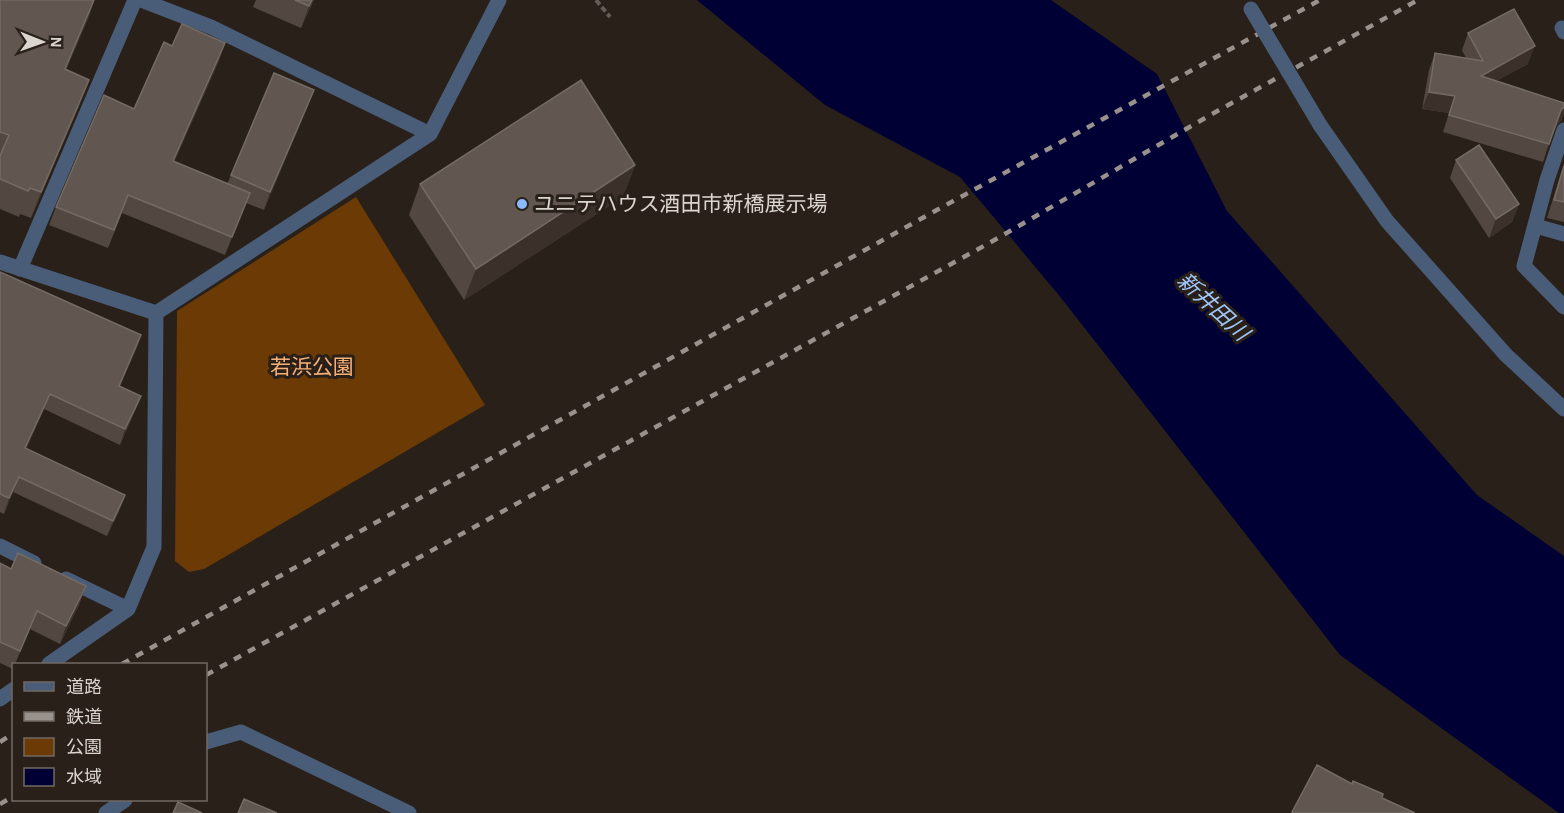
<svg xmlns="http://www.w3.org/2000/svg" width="1564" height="813" font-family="'Alegreya Sans','Noto Sans JP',sans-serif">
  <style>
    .green { fill: #6c3a04 }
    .water { fill: #000035 }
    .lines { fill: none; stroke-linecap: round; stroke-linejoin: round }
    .path { stroke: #645c56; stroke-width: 4; stroke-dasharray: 6 3; stroke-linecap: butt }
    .minor { stroke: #4a5d78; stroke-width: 15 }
    .rail { stroke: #98918c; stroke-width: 4.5; stroke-dasharray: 8 8; stroke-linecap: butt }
    .minor-bridge { stroke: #4a5d78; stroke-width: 15 }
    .wall { fill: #524841 }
    .shaded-wall { fill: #3c312a }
    .building { fill: #615750; stroke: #746b64; stroke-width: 1.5 }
    .poi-dot { fill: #8abafc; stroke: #292019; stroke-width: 2 }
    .labels { text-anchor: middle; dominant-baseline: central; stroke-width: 6; stroke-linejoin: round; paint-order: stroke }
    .poi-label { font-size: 21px; fill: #dbd5d0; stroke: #292019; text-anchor: start }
    .park-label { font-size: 21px; fill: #f7af75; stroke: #292019 }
    .water-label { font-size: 22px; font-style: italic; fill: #a0c6fa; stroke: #292019 }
  </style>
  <rect width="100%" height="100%" fill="#292019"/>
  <path class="green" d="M356 197 485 405 204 569 189 572 175 561 177 311Z"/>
  <path class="water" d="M697 0H1051L1157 74 1227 211 1477 495 1564 556V813H1559L1340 655 1062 299 960 177 825 105Z"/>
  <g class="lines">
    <path class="path" d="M596 0 610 17"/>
    <path class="minor" d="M141 0 211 27 430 134 156 313
      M1562 28 1564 32
      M1320 125 1387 221 1506 355 1564 409
      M1564 130 1547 180 1524 266 1564 307
      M430 134 499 0
      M1536 226 1564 234
      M0 262 156 313
      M20 269 135 0
      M0 546 34 563
      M66 579 128 609
      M49 664 128 609 154 547 156 313
      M0 699 14 689
      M206 742 241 732 409 813
      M106 813 125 800"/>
    <path class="rail" d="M122 664 926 216 1320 0
      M206 675 991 242 1212 114 1418 0
      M0 742 14 733
      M0 804 14 796"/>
    <path class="minor-bridge" d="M1251 9 1320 125"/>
  </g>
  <path class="wall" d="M0 0 90 14 66 70 79 106 31 218 20 214 19 217 0 209Z
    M256 0H314L301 28 253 7Z
    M1468 33 1528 64 1496 81 1564 103V112L1561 121 1555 126 1543 162 1443 132 1449 113 1422 109 1429 70 1435 53 1466 58 1462 50Z
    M172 46 219 61 174 162 227 184 231 175 314 90 307 108 264 210 246 203 225 255 122 213 108 248 49 225 56 207 134 109Z
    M1456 160 1519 204 1512 222 1489 238 1450 178Z
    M1564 163V222L1547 218Z
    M635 165 623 197 464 300 409 215 420 184Z
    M0 272 141 335 120 386 141 396 135 411 120 445 44 409 26 449 125 495 119 511 107 536 13 492 4 514 0 512Z
    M0 563 11 569 86 586 79 605 60 644 30 629 15 664H14L13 669 0 663Z"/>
  <path class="shaded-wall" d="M94 0 90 14 55 95 65 69Z
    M312 0H314L301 28 309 6Z
    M225 43 219 61 166 179 173 161Z
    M1535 46 1528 64 1474 93 1481 76Z
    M89 80 79 106 31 218 41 192Z
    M314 90 307 108 264 210 270 192Z
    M1429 92 1455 96 1449 113 1422 109Z
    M1564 107V112L1561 121 1555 127 1561 110Z
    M635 165 623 197 464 300 476 269Z
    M250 193 243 212 225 255 232 237Z
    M1519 204 1512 222 1489 238 1496 219Z
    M141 335 136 350 114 401 119 386Z
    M50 394 44 409 20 464 25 448Z
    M141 396 135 411 120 445 125 429Z
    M19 477 13 492 4 514 9 498Z
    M125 495 119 511 107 536 113 521Z
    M86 586 79 605 60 644 66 626Z"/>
  <path class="building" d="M0 0H94L65 69 89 80 41 192 30 188 28 191 0 179V156L9 135 0 132Z
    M295 0H312L309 6Z
    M1514 9 1535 46 1481 76 1564 103V107L1561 110 1549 144 1449 115 1455 96 1429 92 1435 53 1483 61 1468 33Z
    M182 24 225 43 173 161 250 193 232 237 128 195 114 230 56 207 104 95 134 109 164 42 172 46Z
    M274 73 314 90 270 192 231 175Z
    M581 80 635 165 476 269 420 184Z
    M1479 145 1519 204 1496 219 1456 160Z
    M1564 166V202L1554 200Z
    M0 272 141 335 119 386 141 396 125 429 50 394 25 448 125 495 113 521 19 477 9 498 0 494Z
    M18 553 86 586 66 626 37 611 20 651 0 642V563L11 569Z
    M1317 765 1352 784 1353 781 1383 794 1382 798 1415 813H1293L1292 812Z
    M244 799 277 813H238Z
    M178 802 202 813H173Z"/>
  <circle class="poi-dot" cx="522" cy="204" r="6"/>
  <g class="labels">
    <g class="poi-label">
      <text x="534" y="204">ユニテハウス酒田市新橋展示場</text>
    </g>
    <g class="park-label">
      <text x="312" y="367">若浜公園</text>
    </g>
    <g class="water-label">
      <text transform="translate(1213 307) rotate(43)">新井田川</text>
    </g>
  </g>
  <rect x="12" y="663" width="195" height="138" fill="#292019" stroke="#706862" stroke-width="1.5"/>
  <rect x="24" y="682" width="30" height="9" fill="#4a5d78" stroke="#706862" stroke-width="1.5"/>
  <text x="66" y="693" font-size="18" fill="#dbd5d0">道路</text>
  <rect x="24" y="712" width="30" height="9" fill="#98918c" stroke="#706862" stroke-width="1.5"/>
  <text x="66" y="723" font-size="18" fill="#dbd5d0">鉄道</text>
  <rect x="24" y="738" width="30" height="18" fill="#6c3a04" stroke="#706862" stroke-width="1.5"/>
  <text x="66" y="753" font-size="18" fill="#dbd5d0">公園</text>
  <rect x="24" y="768" width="30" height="18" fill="#000035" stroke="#706862" stroke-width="1.5"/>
  <text x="66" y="783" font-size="18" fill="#dbd5d0">水域</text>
  <g transform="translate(42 42) rotate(91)" stroke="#292019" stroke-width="4.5" paint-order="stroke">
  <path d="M0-4.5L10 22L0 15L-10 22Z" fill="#dbd5d0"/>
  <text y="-9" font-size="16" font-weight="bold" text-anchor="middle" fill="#dbd5d0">N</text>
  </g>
</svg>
